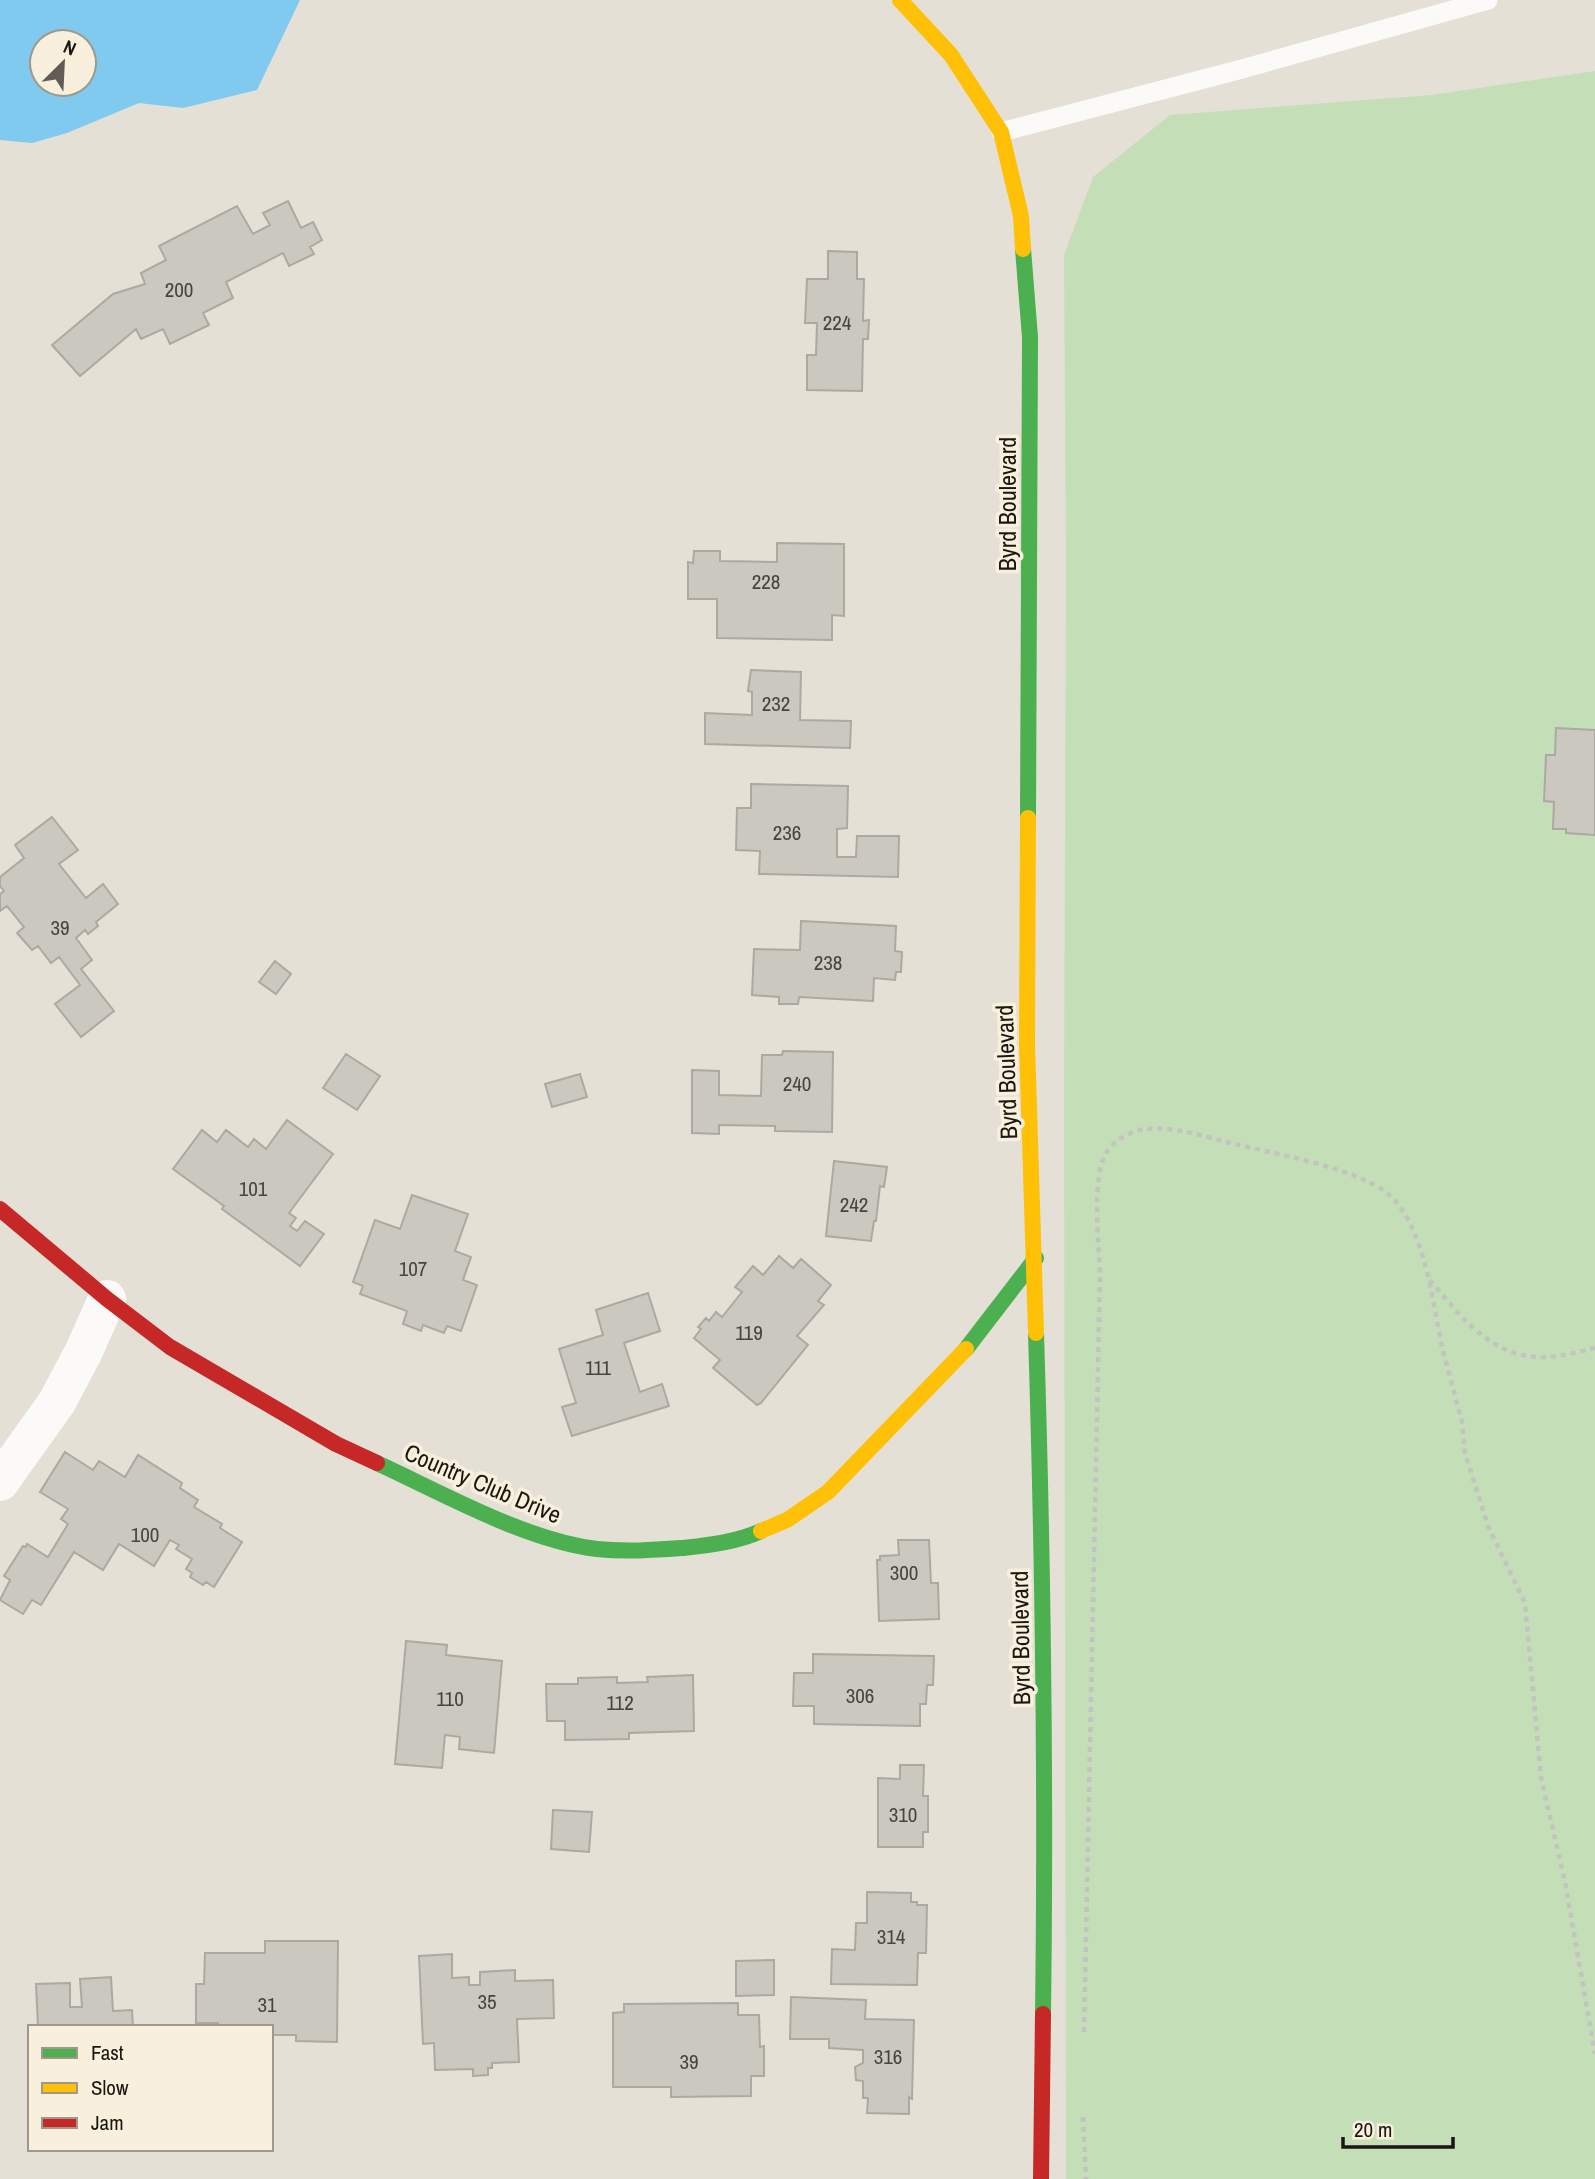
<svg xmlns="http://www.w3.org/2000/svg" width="1595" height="2179" font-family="'Archivo Narrow',sans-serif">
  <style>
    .green { fill: #c4deb7 }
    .water { fill: #7fcaee; fill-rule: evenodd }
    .building { fill: #cbc8bf; stroke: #aca9a1; stroke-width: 2 }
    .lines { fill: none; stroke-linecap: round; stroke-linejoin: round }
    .path { stroke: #c3c3c0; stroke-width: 4.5; stroke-dasharray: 5 5; stroke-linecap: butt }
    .lane { stroke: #fbfaf9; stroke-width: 19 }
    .street { stroke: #fbfaf9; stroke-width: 38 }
    .fast { stroke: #4caf50; stroke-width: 16 }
    .slow { stroke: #ffc107; stroke-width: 16 }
    .jam { stroke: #c62828; stroke-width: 16 }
    .labels { text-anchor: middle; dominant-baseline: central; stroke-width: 7; stroke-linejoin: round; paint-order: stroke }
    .number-label { font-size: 21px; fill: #47443e }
    .street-label { font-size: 24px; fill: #1a1711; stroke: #f8f0dd }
  </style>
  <rect width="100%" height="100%" fill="#e4e0d6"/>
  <path class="green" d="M1595 71V2179H1066L1064 1098 1066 570 1064 255 1093 177 1170 115 1431 95Z"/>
  <path class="water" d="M0 0H300L257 90 183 108 139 103 67 133 32 143 0 140ZM42 42H84V84H42Z"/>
  <path class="building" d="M288 201 301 228 313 222 322 240 310 247 314 254 289 266 283 253 226 282 233 298 203 313 209 325 170 344 163 329 141 339 136 329 80 376 52 345 113 294 145 284 141 273 166 260 159 246 237 206 253 234 270 225 263 213Z
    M828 251 857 252V279H864L863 321 869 320 868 339H863L862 391 807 390V355H816L817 323H805L807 279H828Z
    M777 543 844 544V616L832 615V640L717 638V599H688V562L693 563 694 551H720V561L777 562Z
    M751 670 801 672 800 720 851 721 850 748 705 744V713L752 715V692L748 691Z
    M1556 728 1595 730V835L1566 833V829H1553L1554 802 1544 801 1546 755H1555Z
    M751 784 848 786 847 828 837 829V857H856L857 836H899L898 877 759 874 760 851 736 850 737 808H751Z
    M52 817 78 850 59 864 86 898 103 884 118 904 96 922 98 926 88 934 85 930 76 938 92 960 81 969 114 1011 81 1037 55 1004 80 985 59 957 51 963 38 946 32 950 17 933 24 927 7 906 0 911V894L4 891 0 886V877L24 858 15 845Z
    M801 921 896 926 895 951 902 952 901 972H896L895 980 874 978 873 1001 799 997 798 1004H779V997L752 995 754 949 800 950Z
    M275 961 291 974 276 994 259 982Z
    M783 1051 833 1052 832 1132 775 1131V1126L719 1125V1134L692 1133V1070L719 1071V1095L761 1096 762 1055H782Z
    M346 1054 380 1076 357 1110 323 1088Z
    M580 1074 587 1097 552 1107 545 1084Z
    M287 1120 333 1154 289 1213 296 1218 290 1226 297 1231 305 1221 324 1234 300 1266 222 1209 224 1206 173 1169 202 1130 217 1142 226 1130 248 1147 254 1139 266 1149Z
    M834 1161 887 1167 884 1187 880 1186 876 1221H874L871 1241 826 1236Z
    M412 1195 468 1214 455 1251 471 1257 463 1280 477 1285 461 1331 447 1326 444 1333 423 1325 421 1331 403 1324 407 1311 360 1294 363 1286 353 1282 375 1220 400 1229Z
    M779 1256 793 1268 801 1259 831 1285 818 1301 824 1305 797 1336 808 1345 761 1403 757 1405 713 1368 720 1360 694 1338 701 1329 698 1327 706 1318 709 1321 716 1312 722 1317 742 1292 735 1287 753 1266 763 1275Z
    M648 1293 660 1331 624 1343 640 1392 662 1384 669 1406 572 1436 562 1407 576 1403 559 1349 603 1335 596 1310Z
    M65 1452 93 1470 99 1461 125 1477 138 1455 182 1483 180 1488 198 1500 194 1507 222 1524 220 1528 242 1542 214 1587 206 1582 203 1585 190 1577 192 1573 186 1569 192 1559 176 1549 179 1545 170 1540 154 1566 119 1544 103 1570 74 1552 41 1605 32 1600 23 1614 0 1600 10 1580 4 1576 23 1546 26 1547 27 1544 48 1557 68 1524 61 1519 68 1509 40 1492Z
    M898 1540H929L931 1583H938L939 1619 879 1621 877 1560H880V1556L899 1555Z
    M406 1641 447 1645 446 1655 502 1661 494 1753 459 1749 460 1737 445 1735 442 1768 395 1764Z
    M813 1654 934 1656 933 1685H927L926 1704H920V1726L814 1724V1706H793L794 1673H813Z
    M693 1675 694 1731 629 1733V1739L565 1740V1721H547L546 1684H578V1678L617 1677V1683L648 1682 647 1677Z
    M900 1765H924L923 1796H928V1832H923V1847H878V1778L900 1779Z
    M553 1810 592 1812 589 1852 551 1849Z
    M867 1892 911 1893V1902H917V1905H927L926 1953H918L917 1985 831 1984 832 1949 855 1950 856 1923H867Z
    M265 1941H338L337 2042 296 2041V2035H271V2027H218V2023H196V1984H204L205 1953H265Z
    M452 1954V1978L469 1977V1985H480V1972L515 1970V1981L553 1980 554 2018 517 2019 519 2062 492 2063V2068H488V2075L473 2076V2069L435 2070 434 2043 423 2044 419 1956Z
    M774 1960V1995L736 1996V1961Z
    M111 1977 113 2011 132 2010 133 2027H38L36 1984 70 1983V2007H82L80 1979Z
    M791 1997 866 2000 865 2019 914 2020 912 2099 909 2097V2114L867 2113 868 2098H863V2081L856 2080 855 2067 863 2063V2050L829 2048V2039H790Z
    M738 2003V2015H759L760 2047 764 2046V2076H751V2096L671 2097V2087H613V2013L624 2012V2004Z"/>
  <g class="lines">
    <path class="path" d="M1595 1348C1583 1351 1570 1354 1558 1356 1496 1365 1464 1320 1429 1279L1442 1347 1462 1422 1465 1453 1488 1526 1525 1603 1541 1778 1565 1882 1595 2054
      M1084 2032 1100 1275C1099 1245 1091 1178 1106 1153 1114 1140 1132 1130 1146 1129 1176 1126 1206 1137 1235 1144 1276 1154 1349 1167 1383 1190 1410 1208 1421 1249 1429 1279
      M1083 2117 1086 2179"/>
    <path class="lane" d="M1001 132 1242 69 1488 0"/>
    <path class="street" d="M0 1482 57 1402 84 1351 107 1299"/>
    <path class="fast" d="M1023 249 1030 337 1028 818
      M1036 1333C1043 1560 1046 1787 1043 2014
      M966 1349 1036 1258
      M377 1463C442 1493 527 1541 597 1549 626 1552 654 1550 683 1548 709 1545 737 1542 761 1531"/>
    <path class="slow" d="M900 0 951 55 1001 132 1021 216 1023 249
      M1028 818 1027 1044 1036 1333
      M761 1531 787 1520 828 1492 966 1349"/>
    <path class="jam" d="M0 1209 107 1299 170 1347 336 1444 377 1463
      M1041 2179 1043 2014"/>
  </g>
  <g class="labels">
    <g class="number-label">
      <text x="179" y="289">200</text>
      <text x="837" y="322">224</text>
      <text x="766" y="581">228</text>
      <text x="776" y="703">232</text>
      <text x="787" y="832">236</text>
      <text x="60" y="927">39</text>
      <text x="828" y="962">238</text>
      <text x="797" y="1083">240</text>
      <text x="253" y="1188">101</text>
      <text x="854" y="1204">242</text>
      <text x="413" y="1268">107</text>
      <text x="749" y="1332">119</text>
      <text x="598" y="1367">111</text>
      <text x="145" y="1534">100</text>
      <text x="904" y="1572">300</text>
      <text x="860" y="1695">306</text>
      <text x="450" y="1698">110</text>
      <text x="620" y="1702">112</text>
      <text x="903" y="1814">310</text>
      <text x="891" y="1936">314</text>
      <text x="487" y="2001">35</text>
      <text x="267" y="2004">31</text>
      <text x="888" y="2056">316</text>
      <text x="689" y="2061">39</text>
    </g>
    <g class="street-label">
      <text transform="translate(1007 504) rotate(-90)">Byrd Boulevard</text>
      <text transform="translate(1006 1072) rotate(-92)">Byrd Boulevard</text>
      <text transform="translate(483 1483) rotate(23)">Country Club Drive</text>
      <text transform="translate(1020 1638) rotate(-91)">Byrd Boulevard</text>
    </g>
  </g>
  <rect x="28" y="2025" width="245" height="126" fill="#f8f0dd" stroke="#9f998b" stroke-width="2"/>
  <rect x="42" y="2048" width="35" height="10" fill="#4caf50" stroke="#9f998b" stroke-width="2"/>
  <text x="91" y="2060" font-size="21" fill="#1a1711">Fast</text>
  <rect x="42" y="2083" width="35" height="10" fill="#ffc107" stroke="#9f998b" stroke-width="2"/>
  <text x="91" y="2095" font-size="21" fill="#1a1711">Slow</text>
  <rect x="42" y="2118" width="35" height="10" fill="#c62828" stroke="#9f998b" stroke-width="2"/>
  <text x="91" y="2130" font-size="21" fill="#1a1711">Jam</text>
  <g transform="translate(63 63) rotate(24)"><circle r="33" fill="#f8f0dd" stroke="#9f998b" stroke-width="2"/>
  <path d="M0-5L12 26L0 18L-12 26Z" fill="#615d56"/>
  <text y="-10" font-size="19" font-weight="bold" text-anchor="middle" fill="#1a1711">N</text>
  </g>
  <path d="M1343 2137v10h110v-10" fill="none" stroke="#1a1711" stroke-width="3.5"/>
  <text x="1354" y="2137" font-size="21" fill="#1a1711" stroke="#f8f0dd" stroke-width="5" paint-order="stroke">20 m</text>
</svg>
